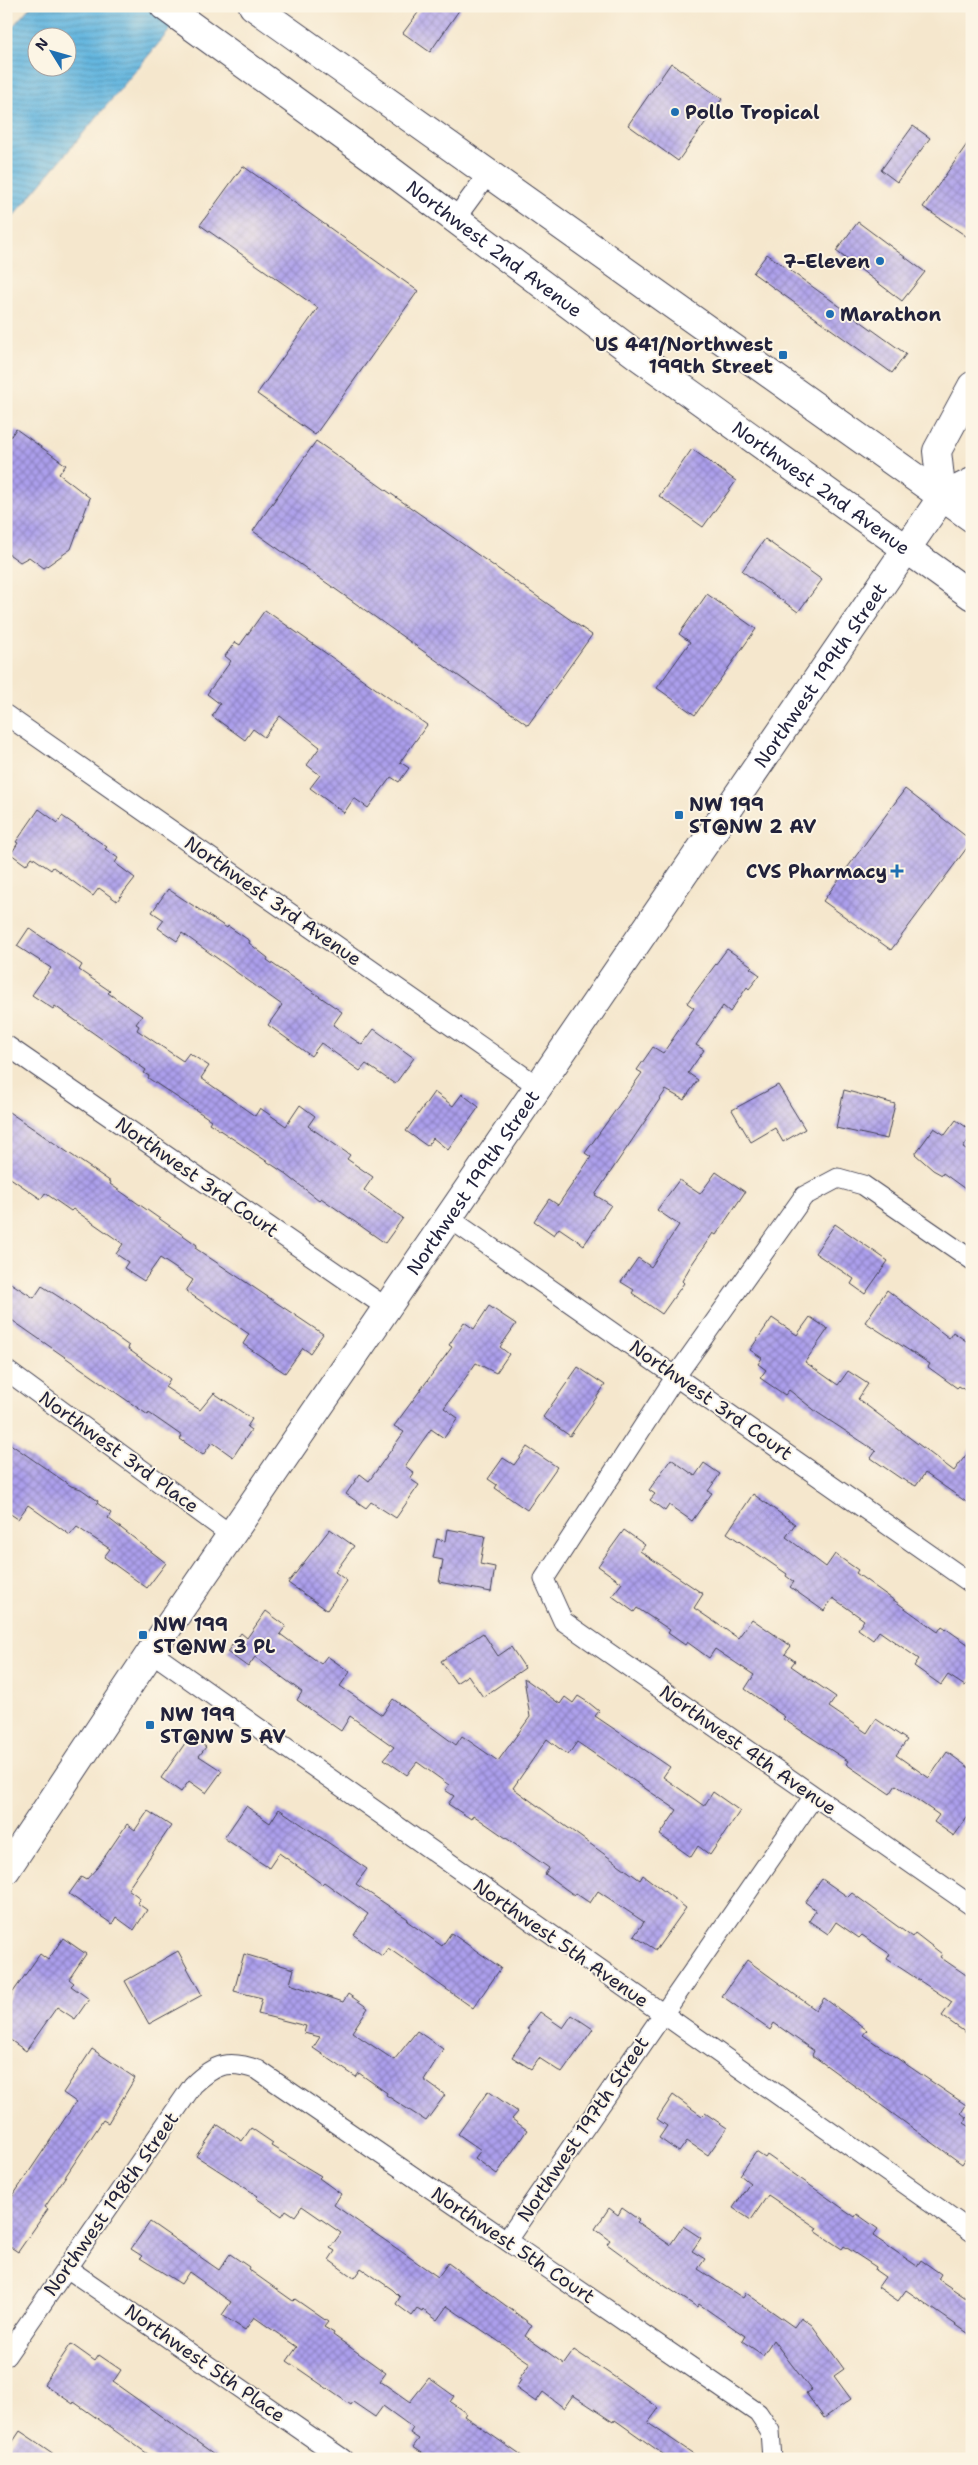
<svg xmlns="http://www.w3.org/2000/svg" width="978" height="2465" font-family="'Shantell Sans',sans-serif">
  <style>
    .water { fill: url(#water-rules); stroke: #426c8d; fill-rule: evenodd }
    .building { fill: url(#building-cross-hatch) }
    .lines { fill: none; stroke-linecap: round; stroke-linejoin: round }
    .street-casing { stroke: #424051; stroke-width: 21 }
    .primary-casing { stroke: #424051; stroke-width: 30 }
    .street { stroke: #fff; stroke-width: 19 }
    .primary { stroke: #fff; stroke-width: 28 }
    .poi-dot { fill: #1f6fb2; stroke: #fcf5e5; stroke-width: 2 }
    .labels { text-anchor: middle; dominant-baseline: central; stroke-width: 4; stroke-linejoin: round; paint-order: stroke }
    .poi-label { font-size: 19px; font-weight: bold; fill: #22223b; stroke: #fcf5e5; text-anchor: start }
    .street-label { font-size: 19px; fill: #22223b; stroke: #fcf5e5 }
  </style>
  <defs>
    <pattern id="water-rules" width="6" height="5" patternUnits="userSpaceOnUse" patternTransform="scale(1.25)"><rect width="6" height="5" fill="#63b6df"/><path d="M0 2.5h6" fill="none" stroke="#5194b6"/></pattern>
    <pattern id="building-cross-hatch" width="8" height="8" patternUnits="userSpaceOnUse" patternTransform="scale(1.25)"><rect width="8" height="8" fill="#ac9fec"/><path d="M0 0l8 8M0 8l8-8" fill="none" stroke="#8c81c0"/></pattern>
  </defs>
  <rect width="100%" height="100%" fill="#fcf5e5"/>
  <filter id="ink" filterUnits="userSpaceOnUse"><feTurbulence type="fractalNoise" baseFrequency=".02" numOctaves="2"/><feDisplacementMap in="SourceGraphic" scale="10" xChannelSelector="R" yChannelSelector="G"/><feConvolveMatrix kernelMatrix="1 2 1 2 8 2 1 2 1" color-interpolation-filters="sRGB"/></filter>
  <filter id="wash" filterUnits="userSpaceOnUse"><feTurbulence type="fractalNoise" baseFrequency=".0096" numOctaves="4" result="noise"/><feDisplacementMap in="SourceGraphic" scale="20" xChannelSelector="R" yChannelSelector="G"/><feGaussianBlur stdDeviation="1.12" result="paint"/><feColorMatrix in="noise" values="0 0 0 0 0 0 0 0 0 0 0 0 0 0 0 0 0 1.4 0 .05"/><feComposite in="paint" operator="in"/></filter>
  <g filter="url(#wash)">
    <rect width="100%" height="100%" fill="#f5e7cd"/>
    <path class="water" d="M31 6H190L6 225V34ZM38 38H68V68H38Z"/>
    <g id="blocks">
      <path class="building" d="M423 6H462L430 52 403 33Z
        M671 63 722 99 678 161 628 125Z
        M913 126 930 138 897 182 881 170Z
        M972 137V240L923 207Z
        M243 166 418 291 315 435 257 394 318 308 200 225Z
        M858 222 925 272 902 301 836 251Z
        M767 254 906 354 892 373 753 273Z
        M16 429 66 465 59 474 90 498 71 549 44 568 29 557 20 562 6 552V443Z
        M316 441 592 635 528 725 253 531Z
        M692 449 736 481 703 527 659 496Z
        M765 539 822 580 798 612 742 571Z
        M707 594 756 629 695 715 657 688 690 642 679 634Z
        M265 610 427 725 400 762 409 768 399 782 391 777 368 808 354 798 344 813 310 788 320 775 307 765 320 747 280 716 264 737 253 729 245 740 212 716 220 704 207 694 231 661 225 656 235 642 240 645Z
        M905 789 972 841 891 950 823 901Z
        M39 809 58 823 62 816 107 847 105 849 118 858 115 863 135 878 117 901 99 888 93 896 53 867 51 870 32 857 26 865 11 854 18 843 16 842Z
        M168 889 227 928 228 926 250 941 249 943 268 958 267 960 342 1012 333 1025 362 1045 374 1029 414 1058 395 1084 366 1064 360 1071 321 1043 311 1056 268 1025 282 1005 182 933 177 941 158 928 164 920 152 912Z
        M29 928 82 965 79 970 110 991 108 993 142 1016 136 1024 139 1026 137 1030 183 1061 189 1053 209 1066 201 1078 255 1116 260 1108 286 1126 300 1105 315 1116 308 1126 350 1155 347 1159 373 1177 364 1190 403 1218 385 1243 321 1198 319 1200 283 1172 209 1123 211 1120 148 1078 149 1076 144 1073 146 1070 55 1006 53 1009 32 995 51 968 17 946Z
        M727 949 752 966 750 968 760 975 749 989 747 987 730 1012 723 1006 696 1045 704 1050 688 1073 698 1080 684 1100 666 1090 595 1195 611 1205 584 1245 559 1228 554 1235 534 1221 549 1199 558 1205 591 1157 585 1153 642 1073 637 1070 653 1047 663 1053 694 1008 687 1003Z
        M778 1085 805 1129 783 1142 775 1128 751 1142 732 1110Z
        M844 1090 895 1104 887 1139 836 1128Z
        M434 1092 453 1106 462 1094 479 1107 448 1150 433 1138 427 1146 406 1131Z
        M6 1110 111 1182 110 1184 197 1245 195 1248 323 1334 310 1353 303 1348 285 1373 243 1344 249 1334 186 1291 193 1280 160 1258 144 1281 124 1268 128 1262 116 1254 123 1244 73 1209 71 1211 45 1193 41 1199 6 1175Z
        M956 1120 972 1131V1135L963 1148 972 1154V1194L943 1173 942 1175 933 1170 915 1154 934 1128 945 1135Z
        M716 1172 745 1192 716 1235 713 1233 690 1267 682 1281 684 1283 662 1314 632 1293 634 1290 621 1282 638 1258 651 1267 679 1225 657 1210 679 1180 700 1194Z
        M835 1224 888 1261 865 1294 851 1284 854 1279 815 1253Z
        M6 1280 34 1298 42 1286 67 1302 129 1346 128 1349 170 1379 165 1387 200 1410 214 1393 252 1419 247 1427 251 1430 233 1457 212 1442 203 1455 180 1439 182 1436 149 1413 148 1415 6 1316Z
        M887 1290 949 1338 953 1332 972 1345V1395L959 1386 957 1388 928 1367 930 1364 865 1322Z
        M489 1306 516 1324 500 1347 509 1354 496 1373 476 1363 444 1408 458 1418 444 1438 431 1429 405 1466 414 1473 410 1479 419 1485 396 1518 371 1502 366 1508 346 1494 360 1474 369 1481 404 1432 394 1426 452 1347 449 1345 464 1322 474 1329Z
        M810 1317 828 1329 805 1362 838 1385 848 1371 868 1384 858 1399 954 1471 972 1447V1506L925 1473 916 1486 900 1478 871 1458 876 1451 818 1413 789 1390 785 1395 760 1378 766 1370 758 1364 762 1358 750 1350 772 1318 797 1335Z
        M578 1367 605 1385 570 1436 543 1417Z
        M6 1441 71 1486 81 1489 98 1501 97 1503 111 1513 108 1518 166 1563 147 1588 104 1557 110 1549 77 1527 70 1535 28 1505 18 1519 6 1511Z
        M527 1447 557 1467 527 1510 495 1488 497 1485 488 1479 503 1458 514 1465Z
        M671 1459 695 1476 704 1463 720 1474 708 1491 712 1493 692 1521 669 1505 665 1511 650 1500 655 1494 649 1490Z
        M753 1494 795 1524 786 1537 826 1567 835 1554 858 1570 856 1573 938 1632 942 1626 972 1647V1677L965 1686 948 1675 941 1685 914 1666 919 1659 879 1631 873 1640 858 1629 864 1620 833 1598 824 1611 790 1587 794 1582 786 1576 787 1574 727 1533Z
        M330 1529 354 1546 335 1572 347 1581 327 1610 288 1583Z
        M447 1529 485 1536 480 1564 495 1567 491 1592 439 1582 443 1560 433 1558 437 1539 445 1541Z
        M624 1530 645 1545 640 1551 703 1594 694 1608 738 1638 752 1619 791 1646 785 1654 795 1661 791 1666 836 1697 829 1707 867 1733 876 1719 907 1740 896 1755 929 1778 947 1752 972 1770V1811L954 1836 934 1822 939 1815 896 1785 890 1794 846 1764 848 1761 783 1719 785 1717 745 1689 754 1675 715 1649 709 1658 687 1642 685 1645 668 1633 670 1630 637 1608 634 1612 612 1596 622 1583 598 1566Z
        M266 1611 286 1626 280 1634 321 1664 327 1656 350 1672 340 1686 382 1715 393 1699 456 1745 462 1736 498 1761 530 1717 524 1678 560 1704 565 1697 573 1703 578 1696 589 1703 599 1711 595 1716 670 1767 663 1777 704 1806 713 1792 740 1811 710 1855 698 1846 691 1857 660 1835 677 1810 577 1742 568 1755 547 1739 513 1788 640 1880 643 1875 686 1908 656 1950 634 1936 644 1922 598 1891 590 1903 575 1893 574 1895 545 1874 549 1868 473 1815 471 1819 448 1804 454 1796 445 1790 449 1785 417 1762 407 1775 384 1759 394 1747 350 1716 341 1731 297 1700 302 1692 255 1657 248 1667 227 1652 241 1633 247 1638Z
        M483 1633 498 1656 511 1647 525 1668 483 1697 468 1675 456 1683 441 1661Z
        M190 1736 206 1747 199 1756 222 1771 206 1793 189 1781 181 1792 161 1778Z
        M246 1806 270 1823 279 1809 367 1869 356 1884 408 1919 407 1921 442 1946 451 1933 501 1968 473 2008 388 1948 382 1956 354 1935 368 1914 324 1882 322 1884 279 1853 269 1868 224 1838Z
        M148 1811 171 1826 128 1889 140 1898 137 1903 147 1910 134 1930 116 1917 112 1924 69 1894 81 1877 86 1880 97 1868 127 1824 135 1830Z
        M822 1879 848 1897 852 1893 912 1937 915 1933 942 1954 940 1957 969 1977 972 1973V2037L942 2016 952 2002 887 1959 890 1954 862 1935 859 1938 836 1922 828 1934 809 1921 816 1910 805 1902Z
        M63 1938 86 1954 69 1979 74 1983 71 1986 89 1999 75 2019 57 2007 26 2051 6 2037V2002L40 1954 48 1960Z
        M178 1951 202 1995 149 2024 125 1981Z
        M244 1954 294 1969 290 1984 343 2002 348 1994 368 2008 352 2032 394 2060 417 2031 443 2049 424 2080 445 2095 426 2121 386 2095 387 2093 359 2073 356 2077 313 2048 320 2037 304 2033 306 2026 258 2014 262 1998 234 1991Z
        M747 1960 816 2010 824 1998 867 2030 863 2035 966 2105 961 2113 967 2118 964 2123 972 2128V2149L962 2164 812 2055 814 2051 774 2023 770 2030 722 1996Z
        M540 2012 563 2028 572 2015 593 2029 562 2073 539 2058 531 2069 512 2057 530 2031 527 2029Z
        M92 2049 135 2078 108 2123 103 2120 45 2207 48 2209 18 2252 6 2244V2206L76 2102 63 2093Z
        M488 2091 518 2112 512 2119 527 2130 497 2174 475 2158 481 2150 458 2134Z
        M673 2095 702 2116 705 2113 727 2128 708 2155 687 2141 679 2152 659 2138 667 2126 657 2119Z
        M218 2125 242 2141 251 2128 273 2143 271 2146 321 2176 319 2178 341 2194 334 2205 438 2277 448 2263 532 2325 525 2336 564 2364 574 2350 616 2378 659 2408 648 2423 701 2459H670L615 2420 614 2422 573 2395 564 2408 543 2392 536 2402 516 2388 521 2380 519 2379 530 2363 447 2306 437 2320 423 2310 422 2312 417 2309 412 2316 396 2304 400 2297 393 2290 361 2268 354 2278 329 2260 335 2251 330 2248 341 2233 302 2206 295 2216 286 2210 282 2216 256 2198 258 2196 196 2156Z
        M756 2152 765 2158 767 2155 855 2217 857 2214 878 2229 873 2236 917 2266 921 2260 941 2274 938 2279 972 2302V2336L906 2290 898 2301 878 2287 885 2277 875 2270 876 2267 844 2246 842 2249 815 2231 817 2228 768 2195 751 2220 733 2208 750 2183 740 2175Z
        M609 2208 618 2215 622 2208 639 2220 637 2222 670 2245 683 2226 701 2238 692 2251 705 2259 698 2269 743 2298 746 2293 794 2327 801 2317 812 2325 844 2369 834 2376 851 2399 824 2418 806 2393 811 2390 773 2340 763 2355 742 2341 745 2336 699 2304 697 2307 659 2282 607 2244 610 2240 595 2229Z
        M150 2222 219 2270 230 2254 249 2267 248 2269 293 2301 295 2299 328 2322 324 2327 334 2333 333 2335 386 2373 380 2381 410 2402 429 2378 454 2396 450 2402 466 2413 464 2416 526 2459H431L413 2447 419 2439 410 2433 413 2428 383 2406 375 2417 353 2402 351 2405 287 2361 297 2347 254 2317 245 2330 222 2315 231 2302 189 2272 181 2284 140 2258 142 2256 131 2249Z
        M71 2344 95 2361 99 2355 121 2370 113 2382 221 2459H155L74 2402 73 2404 44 2384Z
        M20 2431 35 2441 61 2459H6V2452Z"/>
    </g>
  </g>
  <g filter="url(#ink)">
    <use href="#blocks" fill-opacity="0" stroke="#424051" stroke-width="1"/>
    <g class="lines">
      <defs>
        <path id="street" d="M455 219 488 174
          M6 715 539 1087
          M6 1045 387 1308
          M449 1218 972 1584
          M972 1260 863 1185 838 1178 804 1196 676 1376 544 1579 563 1621 972 1906
          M6 1370 231 1535
          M151 1652 972 2232
          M507 2240 814 1796
          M67 2268 343 2459
          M6 2356 193 2085C215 2064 228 2059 258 2070L758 2413 770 2431 772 2459"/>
        <g id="primary">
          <path id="s1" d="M164 6 379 162 638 356 972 596"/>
          <path d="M253 6 972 518"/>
          <path d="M942 497 937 451 972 386"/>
          <path id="s2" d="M6 1870 151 1652 942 497 972 482"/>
        </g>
      </defs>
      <use href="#street" class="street-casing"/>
      <use href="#primary" class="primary-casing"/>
      <use href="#street" class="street"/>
      <use href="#primary" class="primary"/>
    </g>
  </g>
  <g class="poi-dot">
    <circle cx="675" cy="112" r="5"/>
    <circle cx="880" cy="261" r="5"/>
    <circle cx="830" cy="314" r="5"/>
    <rect x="778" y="350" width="10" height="10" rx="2.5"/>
    <rect x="674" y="810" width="10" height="10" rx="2.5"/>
    <path d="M894.5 863.5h5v5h5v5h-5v5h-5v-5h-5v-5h5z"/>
    <rect x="138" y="1630" width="10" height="10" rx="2.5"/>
    <rect x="145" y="1720" width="10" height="10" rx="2.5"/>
  </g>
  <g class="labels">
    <g class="poi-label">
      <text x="685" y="112">Pollo Tropical</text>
      <text x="870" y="261" text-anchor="end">7-Eleven</text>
      <text x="840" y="314">Marathon</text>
      <text x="773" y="344" text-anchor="end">US 441/Northwest<tspan x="773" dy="22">199th Street</tspan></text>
      <text x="689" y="804">NW 199<tspan x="689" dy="22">ST@NW 2 AV</tspan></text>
      <text x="887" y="871" text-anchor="end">CVS Pharmacy</text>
      <text x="153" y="1624">NW 199<tspan x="153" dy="22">ST@NW 3 PL</tspan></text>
      <text x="160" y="1714">NW 199<tspan x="160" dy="22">ST@NW 5 AV</tspan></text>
    </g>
    <g class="street-label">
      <text stroke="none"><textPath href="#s1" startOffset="410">Northwest 2nd Avenue</textPath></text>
      <text stroke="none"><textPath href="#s1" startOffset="815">Northwest 2nd Avenue</textPath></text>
      <text stroke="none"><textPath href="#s2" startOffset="1446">Northwest 199th Street</textPath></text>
      <text transform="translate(273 901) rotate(35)">Northwest 3rd Avenue</text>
      <text transform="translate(197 1177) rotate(35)">Northwest 3rd Court</text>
      <text stroke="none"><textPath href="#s2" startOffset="831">Northwest 199th Street</textPath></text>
      <text transform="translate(711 1400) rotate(35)">Northwest 3rd Court</text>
      <text transform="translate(119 1452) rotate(36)">Northwest 3rd Place</text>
      <text transform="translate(748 1750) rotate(35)">Northwest 4th Avenue</text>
      <text transform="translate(561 1943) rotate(35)">Northwest 5th Avenue</text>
      <text transform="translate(583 2129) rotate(-56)">Northwest 197th Street</text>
      <text transform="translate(111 2204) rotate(-55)">Northwest 198th Street</text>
      <text transform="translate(513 2245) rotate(34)">Northwest 5th Court</text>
      <text transform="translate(205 2363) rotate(35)">Northwest 5th Place</text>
    </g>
  </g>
  <rect width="978" height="2465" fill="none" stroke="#fcf5e5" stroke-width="25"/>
  <g transform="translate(52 52) rotate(307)"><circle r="24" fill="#fcf5e5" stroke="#a5a1a1"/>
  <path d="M0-4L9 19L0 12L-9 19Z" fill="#1f6fb2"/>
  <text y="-8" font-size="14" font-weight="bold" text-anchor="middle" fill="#22223b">N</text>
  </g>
</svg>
